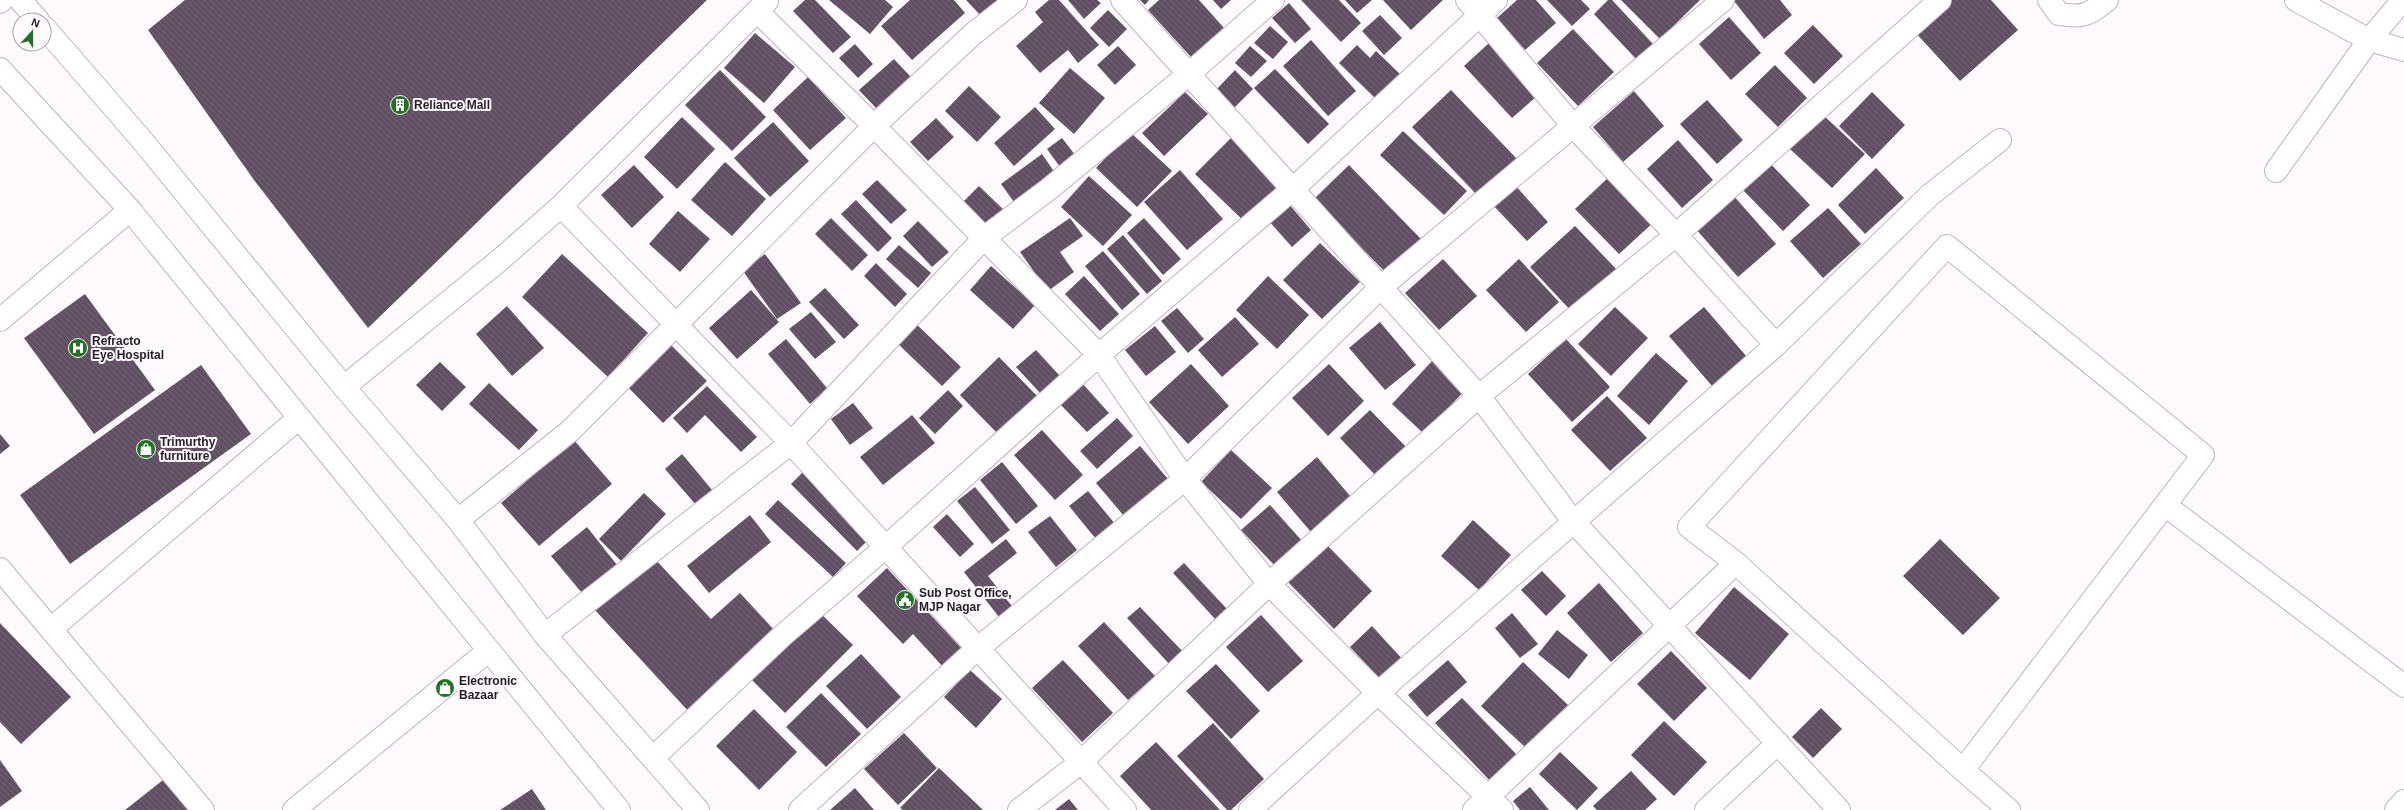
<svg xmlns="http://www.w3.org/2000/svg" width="2404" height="810" font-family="Arial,sans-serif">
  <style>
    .building { fill: url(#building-back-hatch) }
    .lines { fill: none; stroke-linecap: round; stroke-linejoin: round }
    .minor-casing { stroke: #c5b0c7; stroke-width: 24 }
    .major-casing { stroke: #c5b0c7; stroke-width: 24 }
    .minor { stroke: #fff; stroke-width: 22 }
    .major { stroke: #fff; stroke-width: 22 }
    .labels { text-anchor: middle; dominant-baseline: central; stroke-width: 4; stroke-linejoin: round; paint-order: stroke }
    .poi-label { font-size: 12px; font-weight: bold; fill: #251d26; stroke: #fdf9fd; text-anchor: start }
  </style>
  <defs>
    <pattern id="building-back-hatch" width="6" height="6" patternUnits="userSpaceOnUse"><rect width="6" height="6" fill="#614f63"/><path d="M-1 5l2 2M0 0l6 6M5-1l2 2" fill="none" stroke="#746575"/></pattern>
  </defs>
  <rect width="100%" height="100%" fill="#fdf9fd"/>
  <path class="building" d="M185 0H707L368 328 254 180 148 30Z
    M805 0H815L851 37 833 53 793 11Z
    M829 0H885L893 7 870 34Z
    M910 0H954L965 13 912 60 881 26Z
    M966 0H998L981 16Z
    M1049 0H1059L1099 45 1078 63 1068 50 1040 73 1016 46 1043 22 1035 12Z
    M1068 0H1097L1101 3 1084 19Z
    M1140 0H1149L1145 5Z
    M1159 0H1199L1224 28 1191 57 1148 10Z
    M1213 0H1231L1221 9Z
    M1301 0H1339L1361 23 1341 42Z
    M1345 0H1372L1357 13Z
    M1383 0H1443L1411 30Z
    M1517 0H1536L1556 23 1525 50 1497 18Z
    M1547 0H1581L1590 9 1572 26Z
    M1608 0H1612L1653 44 1636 59 1594 14Z
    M1621 0H1700L1660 39Z
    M1736 0H1780L1792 15 1764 39 1734 1Z
    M1947 0H1991L2018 30 1960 81 1913 30Z
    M1289 3 1311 29 1295 43 1272 18Z
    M1108 10 1127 29 1109 47 1090 28Z
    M1380 15 1402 38 1384 55 1362 31Z
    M1729 17 1761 53 1731 80 1699 44Z
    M1813 25 1843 56 1814 84 1784 53Z
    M1270 26 1288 42 1273 59 1254 43Z
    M1573 29 1614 72 1578 106 1537 63Z
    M755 33 795 67 764 103 724 68Z
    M1311 40 1356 91 1328 116 1283 66Z
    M1489 43 1537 96 1512 118 1464 66Z
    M855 44 873 64 858 78 839 58Z
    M1357 45 1370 58 1376 51 1401 75 1377 100 1339 63Z
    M1118 46 1136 65 1115 85 1097 65Z
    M1250 46 1267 61 1251 77 1235 63Z
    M894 59 911 77 876 108 859 90Z
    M1775 65 1807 98 1778 127 1745 94Z
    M1070 68 1105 98 1074 134 1039 103Z
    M1275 69 1329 124 1308 144 1254 88Z
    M720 70 766 117 732 151 685 105Z
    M1235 70 1253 89 1233 109 1215 91Z
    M808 77 846 118 810 150 773 110Z
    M969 86 1001 117 977 142 945 111Z
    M1451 90 1517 159 1478 196 1412 127Z
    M1634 91 1664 126 1623 162 1593 127Z
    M1185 92 1208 114 1164 156 1142 133Z
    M1872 92 1905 125 1872 159 1839 126Z
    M1707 100 1743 140 1717 164 1680 124Z
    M1035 107 1055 129 1014 166 994 143Z
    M1822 114 1865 154 1832 188 1789 148Z
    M682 117 715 149 677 189 644 157Z
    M936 118 954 137 928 161 910 142Z
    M773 122 809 161 770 197 734 158Z
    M1403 131 1467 191 1444 215 1380 155Z
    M1130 132 1172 171 1137 207 1096 168Z
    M1062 138 1079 160 1063 171 1047 149Z
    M1231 138 1280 186 1245 222 1195 174Z
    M1678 140 1713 180 1682 208 1647 169Z
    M1042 154 1055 173 1014 202 1001 184Z
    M1765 158 1810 205 1783 231 1738 185Z
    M725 162 766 199 732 236 691 200Z
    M634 165 664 197 632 228 601 195Z
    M1349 165 1421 239 1386 273 1314 199Z
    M1876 168 1904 198 1865 234 1838 205Z
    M1180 170 1223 219 1187 250 1144 202Z
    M1611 175 1655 221 1619 254 1575 209Z
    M1089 176 1132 215 1103 246 1061 207Z
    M877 180 907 210 891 224 862 194Z
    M1514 184 1548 222 1527 241 1492 204Z
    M979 186 1005 211 988 228 961 204Z
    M1733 195 1776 244 1738 277 1695 228Z
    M856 200 892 238 878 252 841 214Z
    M1288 203 1311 230 1292 247 1268 220Z
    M1828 208 1861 244 1823 278 1790 241Z
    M678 211 710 239 680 272 649 244Z
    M831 218 868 255 852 271 815 234Z
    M1070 218 1083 236 1060 252 1074 272 1048 291 1020 252Z
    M1144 218 1181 259 1163 275 1127 233Z
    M918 221 949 252 932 267 903 236Z
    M1575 226 1618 271 1573 313 1530 267Z
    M1123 235 1162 281 1147 294 1107 249Z
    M1320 243 1360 282 1322 319 1283 280Z
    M899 245 931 273 918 288 886 259Z
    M1103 251 1140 294 1122 310 1085 266Z
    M562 254 648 333 608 377 522 297Z
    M765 254 801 303 777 319 743 271Z
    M1443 259 1477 296 1439 330 1405 293Z
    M1519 259 1559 302 1526 332 1486 290Z
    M876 263 907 294 895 307 864 276Z
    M991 266 1035 305 1013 329 970 290Z
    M1084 276 1119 314 1100 331 1065 294Z
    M1268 276 1309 315 1277 349 1236 310Z
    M825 288 859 325 844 339 809 302Z
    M751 290 779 322 737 359 709 328Z
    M85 294 155 390 94 434 24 338Z
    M507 306 544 348 512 376 476 334Z
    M1615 307 1648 338 1611 376 1578 344Z
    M1704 307 1747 357 1713 387 1669 336Z
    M1177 308 1204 339 1188 353 1161 321Z
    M811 312 836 342 815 359 789 329Z
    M1235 317 1259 344 1222 377 1198 350Z
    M913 321 961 367 942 386 895 341Z
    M1380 322 1416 365 1385 390 1349 348Z
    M1155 326 1176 352 1146 376 1125 350Z
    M786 339 827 388 810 404 768 354Z
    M1566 339 1610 387 1572 422 1528 374Z
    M669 343 707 381 663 423 626 385Z
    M1036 350 1060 376 1040 393 1016 367Z
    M1656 353 1688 381 1649 425 1617 396Z
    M999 357 1037 396 998 434 960 395Z
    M1434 359 1466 389 1424 434 1392 404Z
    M440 362 466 387 442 411 416 385Z
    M1191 364 1229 406 1188 444 1149 402Z
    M1329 364 1364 401 1328 436 1292 398Z
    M201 365 251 434 70 564 20 495Z
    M489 383 538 430 519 450 469 404Z
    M1082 383 1109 413 1087 432 1060 404Z
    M707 386 757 437 741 452 705 415 687 433 673 418Z
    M948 390 963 406 935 434 919 418Z
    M1607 396 1647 438 1610 471 1571 430Z
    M853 403 873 428 850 445 831 419Z
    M1370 410 1407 448 1377 477 1340 438Z
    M912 415 935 443 883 485 860 457Z
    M1117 418 1133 436 1097 469 1080 451Z
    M1042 430 1083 475 1055 500 1014 455Z
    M0 434 10 446 0 454Z
    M574 440 612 484 539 546 501 503Z
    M1140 446 1168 479 1124 516 1096 483Z
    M1231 450 1272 488 1241 519 1201 482Z
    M682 454 713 491 696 505 665 469Z
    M1317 457 1356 503 1316 538 1277 492Z
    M1002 462 1038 506 1016 524 980 480Z
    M804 471 870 538 857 551 791 484Z
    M975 487 1010 530 992 544 957 501Z
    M1088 491 1115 524 1096 539 1069 506Z
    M644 493 666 514 621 561 599 539Z
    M778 500 846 563 833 577 765 514Z
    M1270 505 1303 542 1277 568 1241 530Z
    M947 514 974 544 960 557 933 527Z
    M750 515 771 542 709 593 687 566Z
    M1050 516 1077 550 1056 567 1028 532Z
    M1473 520 1511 555 1479 590 1441 556Z
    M587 527 617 565 582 593 551 556Z
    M1006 539 1017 553 988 576 1015 610 1002 621 964 572Z
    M1940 539 2000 598 1963 635 1903 576Z
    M1327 545 1372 591 1334 629 1288 582Z
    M653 557 711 619 740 593 778 634 691 714 595 610Z
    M1184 563 1227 609 1216 620 1173 573Z
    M887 568 964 651 945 669 913 634 903 644 857 596Z
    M1542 571 1566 596 1546 616 1521 590Z
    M1599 583 1643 633 1611 662 1567 613Z
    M1734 587 1789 634 1750 680 1695 633Z
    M1140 607 1184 653 1171 666 1127 618Z
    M818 611 853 645 785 713 751 679Z
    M1512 613 1538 644 1520 658 1495 628Z
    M1261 615 1303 661 1268 692 1226 647Z
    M1104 622 1155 676 1128 700 1078 646Z
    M0 623 71 697 21 744 0 722Z
    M1372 626 1405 662 1383 682 1350 647Z
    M1557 630 1588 655 1569 679 1538 654Z
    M1671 651 1707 688 1674 721 1637 684Z
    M861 654 901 697 867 729 826 686Z
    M1063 660 1113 713 1082 742 1032 688Z
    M1448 660 1467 682 1427 717 1408 695Z
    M1523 662 1568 705 1526 748 1481 706Z
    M1216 664 1260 711 1231 739 1186 691Z
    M970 670 1002 699 976 728 944 697Z
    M821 693 861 734 826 767 786 727Z
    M1462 698 1521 759 1494 785 1435 723Z
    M1821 708 1842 729 1813 758 1792 737Z
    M754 709 797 752 759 790 716 746Z
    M1664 721 1707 762 1674 796 1631 755Z
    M1213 723 1264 779 1231 810H1227L1177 756Z
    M904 733 937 768 898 805 864 769Z
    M1156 742 1220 810H1151L1120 776Z
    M1560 752 1598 788 1577 810 1539 774Z
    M0 760 22 791 0 807Z
    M939 768 983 810H903L900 808Z
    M1631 771 1657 799 1645 810H1597L1593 806Z
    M163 780 188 810H125Z
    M1530 787 1549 810H1520L1513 801Z
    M855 788 874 810H830Z
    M532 789 546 810H500Z
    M1069 799 1078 810H1055Z"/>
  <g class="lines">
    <defs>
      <path id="minor" d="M1122 0 1479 396 1573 521 1839 810
        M1467 0 1574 127 1676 235 1776 345
        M2049 0 2059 14C2084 18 2088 15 2107 0
        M2296 0 2369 40 2404 50
        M0 2 2 0
        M757 11 874 126 1099 355 1185 479 1269 584 1378 693 1502 810
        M2276 171 2369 40 2403 0
        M561 206 791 443 1125 810
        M0 320 130 210
        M344 387 501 259 561 206 767 1
        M2165 505 2404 686
        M458 520 570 431 874 126 973 34 1016 0
        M0 569 203 810
        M51 629 299 418
        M545 635 791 443 984 238 1049 189 1190 73 1273 0
        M653 758 782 636 887 546 1099 355 1294 188 1496 0
        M1963 770 2009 810
        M294 810 488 651
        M800 810 977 649 1185 479 1380 288 1723 0
        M1019 810 1081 762 1269 584 1479 396 1676 235 1940 0
        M1250 810 1378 693 1776 345 1930 195 2000 140
        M1474 810 1736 563 1689 527 1947 246 2203 455 1963 770 1736 563
        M1706 810 1778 743
        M2396 810 2404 801"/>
      <path id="major" d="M20 0 38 20
        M44 27 141 139 344 387 458 520 545 635 698 810
        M0 69 130 210 619 810"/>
    </defs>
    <use href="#minor" class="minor-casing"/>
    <use href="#major" class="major-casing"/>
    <use href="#minor" class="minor"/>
    <use href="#major" class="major"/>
  </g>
  <defs>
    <symbol id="building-disc" viewBox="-11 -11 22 22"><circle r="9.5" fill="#1e7420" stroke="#fdf9fd"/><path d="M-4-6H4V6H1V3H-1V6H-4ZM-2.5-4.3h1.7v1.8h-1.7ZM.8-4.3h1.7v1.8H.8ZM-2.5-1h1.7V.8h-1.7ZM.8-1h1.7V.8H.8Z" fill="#fff"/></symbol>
    <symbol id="hospital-disc" viewBox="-11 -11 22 22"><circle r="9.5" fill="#1e7420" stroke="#fdf9fd"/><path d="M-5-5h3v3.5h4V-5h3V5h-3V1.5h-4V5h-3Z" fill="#fff"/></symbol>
    <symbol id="shop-disc" viewBox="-11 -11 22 22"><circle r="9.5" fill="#1e7420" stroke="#fdf9fd"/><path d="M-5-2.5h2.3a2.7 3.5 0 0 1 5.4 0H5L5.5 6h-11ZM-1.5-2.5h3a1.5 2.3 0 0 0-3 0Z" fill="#fff"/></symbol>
    <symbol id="civic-disc" viewBox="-11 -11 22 22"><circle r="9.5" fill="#1e7420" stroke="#fdf9fd"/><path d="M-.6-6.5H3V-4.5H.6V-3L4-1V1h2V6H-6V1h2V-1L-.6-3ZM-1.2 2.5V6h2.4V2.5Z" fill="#fff"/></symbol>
  </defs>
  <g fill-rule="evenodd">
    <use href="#building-disc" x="389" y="94" width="22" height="22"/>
    <use href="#hospital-disc" x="67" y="337" width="22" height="22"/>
    <use href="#shop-disc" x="135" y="438" width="22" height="22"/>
    <use href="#civic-disc" x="894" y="589" width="22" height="22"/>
    <use href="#shop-disc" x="434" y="677" width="22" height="22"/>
  </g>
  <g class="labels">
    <g class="poi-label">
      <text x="414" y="105">Reliance Mall</text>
      <text x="92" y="341">Refracto<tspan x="92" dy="14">Eye Hospital</tspan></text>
      <text x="160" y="442">Trimurthy<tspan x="160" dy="14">furniture</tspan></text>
      <text x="919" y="593">Sub Post Office,<tspan x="919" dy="14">MJP Nagar</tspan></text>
      <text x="459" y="681">Electronic<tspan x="459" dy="14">Bazaar</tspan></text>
    </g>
  </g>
  <g transform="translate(32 32) rotate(21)"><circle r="19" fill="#fdf9fd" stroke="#a7a1a7"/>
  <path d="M0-3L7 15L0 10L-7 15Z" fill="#1e7420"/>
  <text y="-6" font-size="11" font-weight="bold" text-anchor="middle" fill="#251d26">N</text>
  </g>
</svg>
